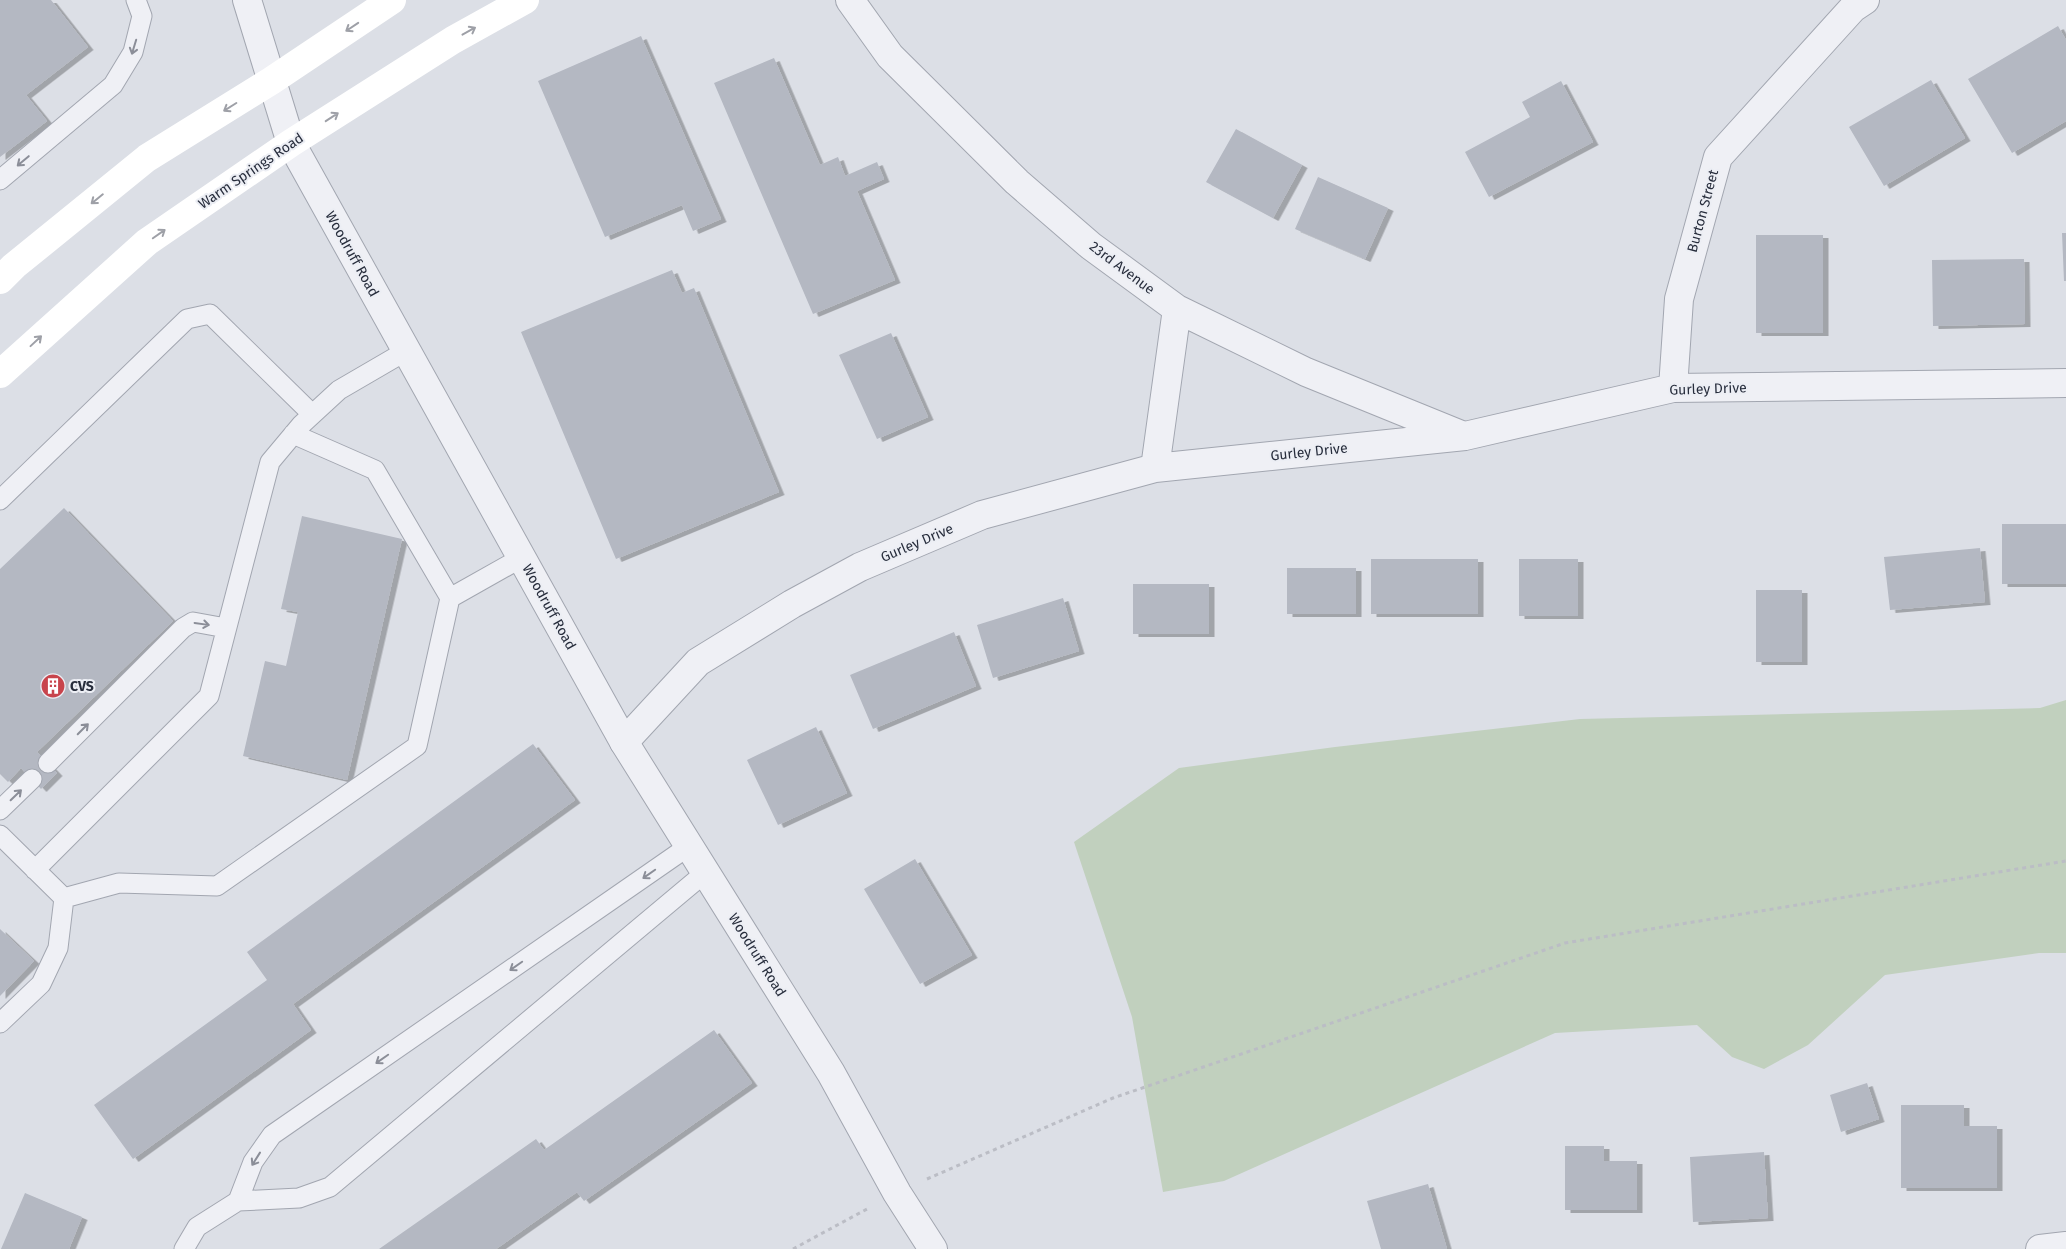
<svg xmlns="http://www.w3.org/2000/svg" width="2066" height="1249" font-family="'Fira Sans',sans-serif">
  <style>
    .green { fill: #c1d0be }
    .building { fill: #b4b8c2; filter: url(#shadow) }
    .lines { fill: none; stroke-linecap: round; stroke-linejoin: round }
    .service-casing { stroke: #a2a6b0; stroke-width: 21 }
    .minor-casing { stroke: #a2a6b0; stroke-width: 30 }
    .tertiary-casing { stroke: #a2a6b0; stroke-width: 30 }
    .path { stroke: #bbbdc5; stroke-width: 3; stroke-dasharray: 4 4; stroke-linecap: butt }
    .service { stroke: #eff0f5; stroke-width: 19 }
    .minor { stroke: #eff0f5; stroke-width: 28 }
    .tertiary { stroke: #eff0f5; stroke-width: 28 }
    .secondary { stroke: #fff; stroke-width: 28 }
    .oneway { stroke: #9ea0a7 }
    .oneway2 { stroke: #8b8e98 }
    .labels { text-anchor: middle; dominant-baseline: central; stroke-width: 4; stroke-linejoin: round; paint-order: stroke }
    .street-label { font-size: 14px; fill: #272d3c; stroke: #eceef4 }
    .poi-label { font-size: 14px; font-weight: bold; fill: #272d3c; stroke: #eceef4; text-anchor: start }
  </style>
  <defs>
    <filter id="shadow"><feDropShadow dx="5.5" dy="3" stdDeviation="0" flood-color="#0004"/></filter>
  </defs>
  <rect width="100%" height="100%" fill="#dcdfe6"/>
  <path class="green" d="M2066 700V953H2039L1885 975 1808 1045 1764 1069 1732 1057 1697 1025 1555 1033 1224 1181 1163 1192 1132 1017 1074 842 1179 768 1335 747 1580 719 2040 708Z"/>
  <path class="building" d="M0 0H51L88 47 26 95 47 121 0 157Z
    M2058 26 2066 40V121L2012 153 1968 79Z
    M641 36 721 219 693 231 682 205 605 237 538 81Z
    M774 58 820 165 838 157 845 176 877 162 884 179 857 191 895 280 813 314 714 83Z
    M1931 80 1965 138 1884 186 1849 127Z
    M1561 81 1593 142 1489 197 1465 152 1530 117 1522 102Z
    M1236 129 1302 165 1273 218 1206 182Z
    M1318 177 1388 208 1365 259 1295 229Z
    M2062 233H2066V281H2064Z
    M1756 235H1823V333H1756Z
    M2024 259 2025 324 1933 326 1932 260Z
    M672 270 682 293 694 288 779 492 616 559 521 332Z
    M891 333 928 417 877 439 839 355Z
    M64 508 173 621 37 752 57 773 41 789 21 768 8 782 0 774V569Z
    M302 516 402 539 347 780 243 756 265 661 286 666 298 612 281 609Z
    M2002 524H2066V584H2002Z
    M1980 548 1985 602 1890 610 1884 557Z
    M1371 559H1478V614H1371Z
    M1519 559H1578V616H1519Z
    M1287 568H1356V614H1287Z
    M1133 584H1209V634H1133Z
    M1756 590H1802V662H1756Z
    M1063 598 1079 651 993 678 977 625Z
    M954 632 976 686 873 729 850 675Z
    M816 727 847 793 778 825 747 760Z
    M533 744 575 800 293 1004 311 1030 133 1159 94 1105 267 980 247 952Z
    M915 859 972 955 920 984 864 889Z
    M0 929 34 961 0 996Z
    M714 1030 752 1083 584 1201 577 1192 496 1249H379L536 1139 544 1150Z
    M1867 1083 1879 1119 1841 1132 1830 1095Z
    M1901 1105H1964V1126H1997V1188H1901Z
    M1565 1146H1604V1161H1637V1210H1565Z
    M1764 1152 1768 1218 1693 1222 1690 1157Z
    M1428 1184 1447 1249H1381L1367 1201Z
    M25 1193 82 1217 69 1249H1Z"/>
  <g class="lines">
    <defs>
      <path id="service" d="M0 180 113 85 133 52 142 16 136 0
        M293 434 375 470 450 598 521 558
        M0 500 187 319 210 314 312 414
        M48 763 183 628 193 622 226 628
        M0 810 32 779
        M0 835 64 898 58 948 41 984 0 1023
        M689 846 272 1135 253 1162 238 1201 299 1198 330 1187 706 872
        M35 870 209 696 270 462 301 425 339 390 406 351
        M64 898 119 883 217 886 417 746 450 598
        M184 1249 197 1227 238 1201"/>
      <path id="minor" d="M850 0 890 56 1017 182 1091 246 1177 309 1306 372 1461 435
        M1673 388 1679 299 1718 157 1853 8 1865 0
        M1155 468 1177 309
        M624 742 698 662 792 604 860 567 982 515 1155 468 1465 436 1673 388 2066 383
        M2040 1249 2066 1246"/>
      <path id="tertiary" d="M247 0 291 143 624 742 831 1073 897 1193 933 1249"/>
    </defs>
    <use href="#service" class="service-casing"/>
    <use href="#minor" class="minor-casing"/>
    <use href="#tertiary" class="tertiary-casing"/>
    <path class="path" d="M927 1179 1113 1098 1565 943 2066 861
      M793 1249 867 1209"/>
    <use href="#service" class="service"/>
    <use href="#minor" class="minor"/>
    <use href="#tertiary" class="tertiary"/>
    <path class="secondary" d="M0 280 14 266 147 158 271 81 392 0
      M0 374 147 242 291 143 453 40 525 0"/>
  </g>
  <defs><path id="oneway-shaft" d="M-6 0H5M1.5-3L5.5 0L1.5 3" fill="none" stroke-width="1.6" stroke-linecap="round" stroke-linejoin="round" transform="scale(1.25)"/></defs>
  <g class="oneway">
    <use href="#oneway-shaft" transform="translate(352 27) rotate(146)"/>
    <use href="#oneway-shaft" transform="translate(469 31) rotate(-29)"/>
    <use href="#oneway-shaft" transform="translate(230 107) rotate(148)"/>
    <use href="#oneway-shaft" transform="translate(332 117) rotate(-33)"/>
    <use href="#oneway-shaft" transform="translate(97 199) rotate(141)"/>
    <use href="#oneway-shaft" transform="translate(159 234) rotate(-35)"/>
    <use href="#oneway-shaft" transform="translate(36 341) rotate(-43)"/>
  </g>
  <g class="oneway2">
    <use href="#oneway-shaft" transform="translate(134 47) rotate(107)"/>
    <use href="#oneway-shaft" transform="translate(23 161) rotate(140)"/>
    <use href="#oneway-shaft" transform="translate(202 624) rotate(8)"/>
    <use href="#oneway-shaft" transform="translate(83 729) rotate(-45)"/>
    <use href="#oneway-shaft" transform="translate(16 795) rotate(-44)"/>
    <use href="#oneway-shaft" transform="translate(649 874) rotate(145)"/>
    <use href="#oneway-shaft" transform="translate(516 966) rotate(145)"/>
    <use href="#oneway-shaft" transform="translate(382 1059) rotate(145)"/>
    <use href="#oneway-shaft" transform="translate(256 1159) rotate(122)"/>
  </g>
  <defs>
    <symbol id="building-disc" viewBox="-11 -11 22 22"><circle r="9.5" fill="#c8444c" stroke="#eceef4"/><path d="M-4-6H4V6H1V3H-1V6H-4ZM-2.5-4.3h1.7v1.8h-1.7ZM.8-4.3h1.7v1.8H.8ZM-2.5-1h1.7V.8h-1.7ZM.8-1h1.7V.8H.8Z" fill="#fff"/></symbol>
  </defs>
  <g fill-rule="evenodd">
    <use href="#building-disc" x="39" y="672" width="28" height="28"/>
  </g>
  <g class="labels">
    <g class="street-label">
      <text transform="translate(251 171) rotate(-34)">Warm Springs Road</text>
      <text transform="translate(1703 211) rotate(-75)">Burton Street</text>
      <text transform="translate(352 254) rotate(61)">Woodruff Road</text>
      <text transform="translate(1122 268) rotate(37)">23rd Avenue</text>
      <text transform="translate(1708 389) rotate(-2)">Gurley Drive</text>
      <text transform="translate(1309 452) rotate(-6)">Gurley Drive</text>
      <text transform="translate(917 543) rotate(-23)">Gurley Drive</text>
      <text transform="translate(549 607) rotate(61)">Woodruff Road</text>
      <text transform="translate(757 955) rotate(58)">Woodruff Road</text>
    </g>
    <g class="poi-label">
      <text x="70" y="686">CVS</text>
    </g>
  </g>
</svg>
